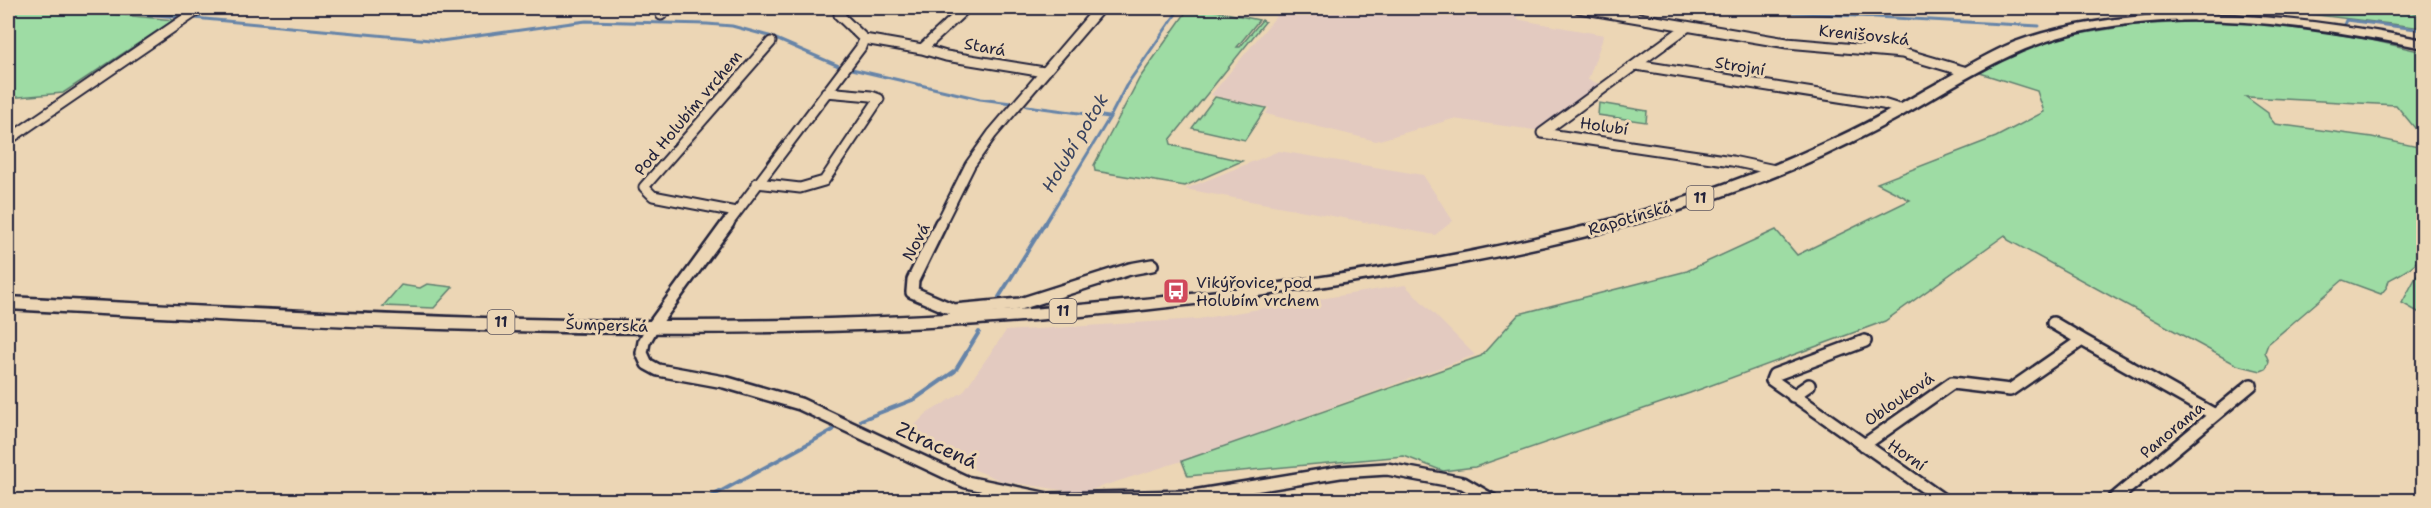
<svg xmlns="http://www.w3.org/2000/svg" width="2431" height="508" font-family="'Shantell Sans',sans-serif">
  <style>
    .built { fill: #e3cac0 }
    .green { fill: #9edca4; stroke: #607f70; stroke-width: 1.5 }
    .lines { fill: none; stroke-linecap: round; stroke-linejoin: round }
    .stream-far1 { stroke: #6684a8; stroke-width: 3 }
    .stream { stroke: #6684a8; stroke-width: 4 }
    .minor-far1-casing { stroke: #22223b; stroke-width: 13 }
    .minor-casing { stroke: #22223b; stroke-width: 16 }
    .tertiary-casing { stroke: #22223b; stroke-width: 14 }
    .primary-casing { stroke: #22223b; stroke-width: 5 }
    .minor-far1 { stroke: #ecd6b5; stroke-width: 9 }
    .minor { stroke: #ecd6b5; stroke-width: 11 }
    .tertiary { stroke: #ecd6b5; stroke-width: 10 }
    .primary { fill: #ecd6b5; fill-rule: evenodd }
    .labels { text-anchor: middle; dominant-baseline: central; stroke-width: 6; stroke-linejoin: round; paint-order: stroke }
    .shield { fill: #ecd6b5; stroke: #5f5860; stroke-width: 1.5 }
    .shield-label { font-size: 15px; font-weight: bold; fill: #22223b }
    .street-label { font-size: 16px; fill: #22223b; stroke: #ecd6b5 }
    .poi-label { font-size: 16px; fill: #22223b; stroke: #ecd6b5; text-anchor: start }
    .water-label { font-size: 18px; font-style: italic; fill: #39435f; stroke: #ecd6b5 }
    .near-street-label { font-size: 20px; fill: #22223b; stroke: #ecd6b5 }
  </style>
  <rect width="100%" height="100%" fill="#ecd6b5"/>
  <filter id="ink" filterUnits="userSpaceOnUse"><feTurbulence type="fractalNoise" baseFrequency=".0167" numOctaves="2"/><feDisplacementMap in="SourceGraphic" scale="12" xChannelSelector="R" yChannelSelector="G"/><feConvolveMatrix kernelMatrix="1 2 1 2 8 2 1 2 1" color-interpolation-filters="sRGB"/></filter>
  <g filter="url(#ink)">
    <path class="built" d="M1283 8H1520L1516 19 1604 35 1588 80 1603 85 1542 131 1453 119 1376 141 1266 114 1269 108 1211 95Z
      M1279 151 1423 175 1453 221 1435 235 1185 189Z
      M1405 285 1475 355 1188 459 1081 493 1002 481 956 462 952 458 905 435 926 414 963 392 1006 331 1198 319Z"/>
    <path class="green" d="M8 8H50L174 20 63 93 8 98Z
      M118 8H192L181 15 116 10Z
      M1189 8H1202L1259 20 1237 47H1240L1262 20 1265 22 1170 140 1171 144 1175 146 1242 161 1185 186 1095 171 1094 165 1139 79Z
      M2261 8H2399L2423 15V28Z
      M2205 21 2288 26 2367 39 2423 52V138L2396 105 2246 97 2268 113 2269 117 2275 124 2372 137 2423 148 2424 250C2417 266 2404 272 2389 280L2387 287 2381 294 2343 280 2268 344 2265 352 2269 362 2266 369 2261 371 2237 365 2008 240 2005 235 1885 321 1690 393 1475 467 1443 471 1404 456 1188 476 1182 461 1481 356 1519 314 1687 271 1776 230 1797 255 1910 200 1877 183 1996 137 2044 112 2037 91 1980 73 2041 40 2134 25Z
      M1215 97 1266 108 1245 140 1192 128Z
      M1599 103 1647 111 1646 122 1598 115Z
      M2423 264V315L2402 303Z
      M427 284 453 287 434 308 383 306 401 285 420 288Z"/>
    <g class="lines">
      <path class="stream-far1" d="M76 8 179 17
        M1710 8 2039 26
        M194 18 441 41 586 21 707 24 732 26 769 36 841 67
        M2344 25 2346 20 2424 30
        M852 69 980 99 1011 103
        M1027 106 1109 117
        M1044 225 1110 117 1126 86 1180 8"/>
      <path class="stream" d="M999 297 1045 223
        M861 420 915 399 955 371 979 332
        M705 500 833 430"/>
      <defs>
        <path id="minor-far1" d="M966 8 922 49 946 56 1044 72
          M1579 8 1787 43 1902 53 1967 72
          M661 15 669 8
          M1687 27 1542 133 1732 161 1775 170
          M864 39 922 49
          M1636 65 1883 104 1902 110
          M8 140 201 8
          M757 183 800 188 824 181 879 99 871 96 826 92
          M736 212 653 196 644 187 771 42
          M727 225 861 47 864 39 839 15 844 8
          M940 225 970 165 992 134 1100 8"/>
        <path id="minor" d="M728 223 653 326 644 342 642 353 647 364 658 370 724 382 800 404 966 482 1048 499 1193 496 1340 472 1387 469 1463 483 1492 500
          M941 223 913 280 912 292 954 310 1020 304 1130 269 1152 265
          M2053 323 2082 340
          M1865 341 1774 375 1772 380 1943 500
          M1793 396 1809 385
          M1864 445 1952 383 2010 390 2082 340 2215 415
          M2113 500 2251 385"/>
        <path id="tertiary" d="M2171 8 2179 16
          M2185 8 2196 16"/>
        <path id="primary" d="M2168 14C2255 13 2338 23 2424 40V48C2308 25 2183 6 2067 35 2013 49 1969 77 1922 104 1890 123 1857 140 1823 156 1683 219 1532 253 1381 277 1198 308 1012 326 826 331 553 338 280 324 8 309V297C281 310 556 327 829 319 1065 312 1304 289 1535 238 1636 216 1735 185 1829 141 1863 126 1895 108 1927 89 1956 73 1985 54 2015 42 2064 24 2116 18 2168 14Z"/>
      </defs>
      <use href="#minor-far1" class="minor-far1-casing"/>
      <use href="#minor" class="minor-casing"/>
      <use href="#tertiary" class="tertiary-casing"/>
      <use href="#primary" class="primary-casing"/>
      <use href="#minor-far1" class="minor-far1"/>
      <use href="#minor" class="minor"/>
      <use href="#tertiary" class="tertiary"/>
      <use href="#primary" class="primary"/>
    </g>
  </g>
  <defs>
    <symbol id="bus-square" viewBox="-11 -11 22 22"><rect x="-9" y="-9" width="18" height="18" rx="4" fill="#d1495b" stroke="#ecd6b5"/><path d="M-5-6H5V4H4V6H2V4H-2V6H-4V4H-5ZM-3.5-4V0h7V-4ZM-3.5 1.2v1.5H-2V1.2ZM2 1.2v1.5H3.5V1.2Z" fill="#fff"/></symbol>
  </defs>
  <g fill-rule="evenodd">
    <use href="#bus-square" x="1161" y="276" width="30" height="30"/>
  </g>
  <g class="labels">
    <g class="shield">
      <rect x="1686.5" y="186" width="27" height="24" rx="4.5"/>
      <rect x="1049.5" y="299" width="27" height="24" rx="4.5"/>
      <rect x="487.5" y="310" width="27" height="24" rx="4.5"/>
    </g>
    <g class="shield-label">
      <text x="1700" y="198">11</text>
      <text x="1063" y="311">11</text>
      <text x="501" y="322">11</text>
    </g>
    <g class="street-label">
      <text transform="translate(1864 35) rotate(6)">Krenišovská</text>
      <text transform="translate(985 47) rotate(10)">Stará</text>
      <text transform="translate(1740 66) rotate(9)">Strojní</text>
      <text transform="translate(688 113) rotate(-50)">Pod Holubím vrchem</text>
      <text transform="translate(1604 126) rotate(8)">Holubí</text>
      <text transform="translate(1630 218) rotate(-16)">Rapotínská</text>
      <text transform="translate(916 242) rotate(-62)">Nová</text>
      <text transform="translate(607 325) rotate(2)">Šumperská</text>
      <text transform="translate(1899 399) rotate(-35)">Oblouková</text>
      <text transform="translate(2172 430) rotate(-40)">Panorama</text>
      <text transform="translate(1907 455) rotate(35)">Horní</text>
    </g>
    <g class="poi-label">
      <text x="1196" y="282">Vikýřovice, pod<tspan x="1196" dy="18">Holubím vrchem</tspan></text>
    </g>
    <g class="water-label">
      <text transform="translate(1075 143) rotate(-59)">Holubí potok</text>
    </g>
    <g class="near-street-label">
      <text transform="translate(937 445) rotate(24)">Ztracená</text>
    </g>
  </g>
  <rect width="2431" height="508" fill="none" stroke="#ecd6b5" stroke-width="30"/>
  <rect x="15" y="15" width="2401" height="478" fill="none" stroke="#22223b" stroke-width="2" filter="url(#ink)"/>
</svg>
